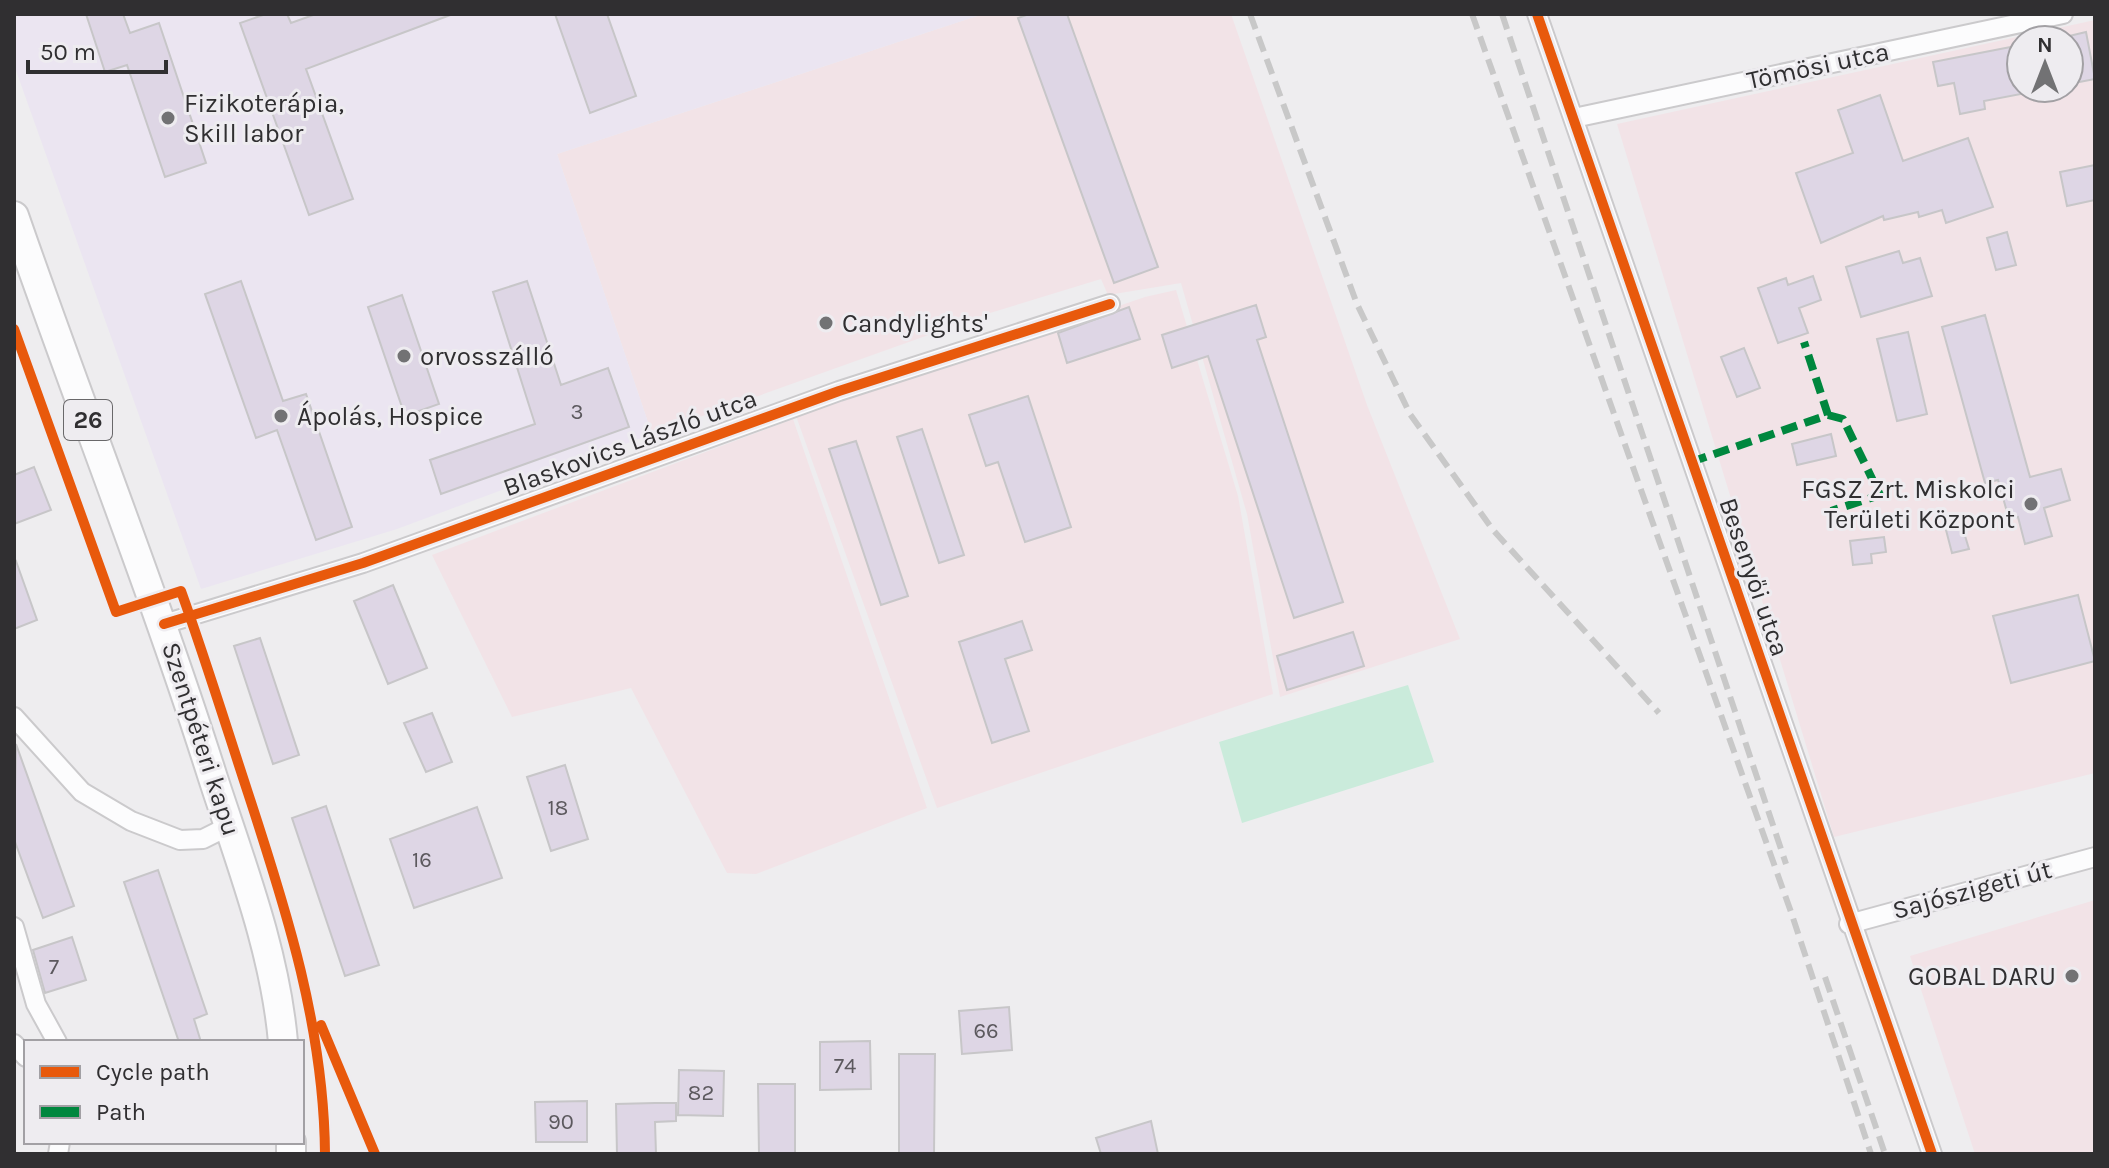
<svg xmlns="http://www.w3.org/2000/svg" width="2109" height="1168" font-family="Karla,sans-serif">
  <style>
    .industrial { fill: #f2e3e7; fill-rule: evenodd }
    .medical { fill: #ebe5f1 }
    .green { fill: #caebdb }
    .building { fill: #ded6e5; stroke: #c7c6c8; stroke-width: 2 }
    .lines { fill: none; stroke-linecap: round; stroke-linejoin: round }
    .street-casing { stroke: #cbcacc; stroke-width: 22 }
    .primary-casing { stroke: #cbcacc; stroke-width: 32 }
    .street { stroke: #fcfcfd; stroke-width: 18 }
    .primary { stroke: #fcfcfd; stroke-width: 28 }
    .rail { stroke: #c8c8c8; stroke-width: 6; stroke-dasharray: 16 8; stroke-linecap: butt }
    .quiet { stroke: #00873e; stroke-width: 8; stroke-dasharray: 16 8; stroke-linecap: butt }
    .cycleway-casing { stroke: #eeecf0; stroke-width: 15 }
    .cycleway { stroke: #e8590c; stroke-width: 10 }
    .poi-dot { fill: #727274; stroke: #eeecf0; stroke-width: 3 }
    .labels { text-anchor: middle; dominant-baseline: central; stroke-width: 6; stroke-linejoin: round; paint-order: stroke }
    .number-label { font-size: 22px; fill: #5c595e }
    .shield { fill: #eeecf0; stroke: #69686a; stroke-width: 2 }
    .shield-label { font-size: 24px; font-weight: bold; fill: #302f31 }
    .street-label { font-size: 26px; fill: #302f31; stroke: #eeecf0 }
    .poi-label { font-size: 26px; fill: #302f31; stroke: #eeecf0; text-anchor: start }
  </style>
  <rect width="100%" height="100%" fill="#eeedef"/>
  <path class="industrial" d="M983 14H1231L1367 405 1460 639 1280 697 1247 514 1181 283 1108 295 1101 279 990 313 652 434 557 154Z
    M2095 20V773L1834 837 1617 124ZM2021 40H2069V88H2021Z
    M1176 290 1238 496 1273 694 937 808 796 416 1145 297Z
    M793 419 927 808 756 874 727 873 631 688 512 717 432 555Z
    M2095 900V1154H1975L1910 956Z"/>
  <path class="medical" d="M14 14H983L557 154 652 434 397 529 201 589 14 65Z"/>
  <path class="green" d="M1408 685 1434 762 1242 823 1219 742Z"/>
  <path class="building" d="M86 14H123L130 33 159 23 206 163 165 177 127 65 105 72Z
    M266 14H287L291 23 316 14H453L306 69 353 199 309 215 240 23Z
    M555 14H607L636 96 590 113Z
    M1029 14H1067L1158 267 1114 283 1018 18Z
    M2086 32 2095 79 2069 84V36Z
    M2021 45V94L1984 101 1985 109 1960 114 1954 83 1938 86 1933 62Z
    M1880 95 1903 161 1968 138 1993 207 1946 223 1942 210 1919 217 1918 212 1884 220 1883 216 1821 243 1796 173 1853 153 1838 110Z
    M2095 165V200L2067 206 2060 172Z
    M2007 232 2016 265 1996 270 1987 238Z
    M1899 251 1903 263 1920 258 1932 296 1861 317 1846 267Z
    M1813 276 1821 300 1799 308 1808 333 1778 343 1758 288 1786 278 1788 285Z
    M241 281 283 401 306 394 352 527 316 540 277 430 256 438 205 294Z
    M527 281 561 385 608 368 629 427 441 494 430 460 535 424 493 292Z
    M402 295 439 404 405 416 368 307Z
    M1256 305 1266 337 1257 340 1343 602 1294 618 1208 356 1172 368 1162 335Z
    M1129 307 1140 339 1067 363 1058 333Z
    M1985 315 2030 477 2061 469 2070 500 2044 508 2052 536 2025 544 2018 517 2009 519 1998 480 1985 483 1942 327Z
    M1908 332 1927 414 1897 421 1877 339Z
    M1744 348 1760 388 1737 397 1721 357Z
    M1028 396 1071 527 1025 542 998 462 986 466 969 415Z
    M922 429 964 555 939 563 897 437Z
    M1831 434 1836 456 1797 465 1792 444Z
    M856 441 908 596 881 605 829 449Z
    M34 467 51 510 14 524V475Z
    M1962 526 1969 549 1952 553 1946 530Z
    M1884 537 1886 552 1871 554 1872 563 1853 565 1850 541Z
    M16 561 37 620 14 629V562Z
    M393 585 427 668 388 684 354 601Z
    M2078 595 2095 661 2011 683 1993 616Z
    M1022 621 1032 650 1005 659 1029 731 992 743 959 642Z
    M1353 632 1364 666 1287 690 1277 656Z
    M260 638 299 755 273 764 234 646Z
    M432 713 452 762 426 772 404 723Z
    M16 744 74 906 43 918 14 839Z
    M565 765 588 839 551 851 527 777Z
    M326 806 379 965 345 976 292 818Z
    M477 807 502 878 414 908 390 839Z
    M158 870 207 1014 194 1019 201 1042H179L124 882Z
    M72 937 86 980 45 993 33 950Z
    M1009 1007 1012 1050 962 1054 959 1011Z
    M870 1041 871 1089 820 1090V1042Z
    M899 1054H935L934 1154H899Z
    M679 1070 724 1071 723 1116 678 1115Z
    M758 1084H795V1154H759Z
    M587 1101V1142H536L535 1102Z
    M655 1103H676V1121L655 1122 656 1154H617L616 1104Z
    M1151 1121 1158 1154H1101L1096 1138Z"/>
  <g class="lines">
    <defs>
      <path id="street" d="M1537 14 1932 1154
        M1574 118 2063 14
        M164 624 363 563 839 391 1110 304
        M14 717 82 792 131 821 180 840 203 839 229 826
        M1849 924 2095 857
        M14 927 36 1004 57 1042
        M14 1044 26 1057
        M58 1154 60 1142"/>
      <path id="primary" d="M14 216C79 404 153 589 213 778 241 864 275 951 283 1042
        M291 1142V1154"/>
    </defs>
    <use href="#street" class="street-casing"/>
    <use href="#primary" class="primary-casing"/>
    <use href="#street" class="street"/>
    <use href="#primary" class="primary"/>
    <path class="rail" d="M1250 14 1357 304 1410 414 1493 530 1659 713
      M1472 14 1791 912 1871 1154
      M1502 14 1786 864
      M1825 977 1885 1154"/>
    <path class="quiet" d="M1828 415 1843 419 1880 495 1831 511
      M1691 462 1828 415 1804 342"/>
    <defs>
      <path id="cycleway" d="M1537 14 1932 1154
        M14 329 116 612 181 591C205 658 226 726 248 793 287 912 324 1028 325 1154
        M164 624 363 563 839 391 1110 304
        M321 1025 375 1154"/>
    </defs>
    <use href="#cycleway" class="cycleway-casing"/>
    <use href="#cycleway" class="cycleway"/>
  </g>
  <g class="poi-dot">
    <circle cx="168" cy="118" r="8"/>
    <circle cx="826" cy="323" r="8"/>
    <circle cx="404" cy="356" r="8"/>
    <circle cx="281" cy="416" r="8"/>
    <circle cx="2031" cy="504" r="8"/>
    <circle cx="2072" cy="976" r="8"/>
  </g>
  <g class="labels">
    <g class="number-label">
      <text x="577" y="412">3</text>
      <text x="558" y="808">18</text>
      <text x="422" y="860">16</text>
      <text x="54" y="967">7</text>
      <text x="986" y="1031">66</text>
      <text x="845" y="1066">74</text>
      <text x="701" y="1093">82</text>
      <text x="561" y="1122">90</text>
    </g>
    <rect class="shield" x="64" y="400" width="48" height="40" rx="6"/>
    <g class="shield-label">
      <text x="88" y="420">26</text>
    </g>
    <g class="street-label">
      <text transform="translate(1818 66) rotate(-12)">Tömösi utca</text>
      <text transform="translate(630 443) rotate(-20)">Blaskovics László utca</text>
      <text transform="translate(1754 577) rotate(71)">Besenyői utca</text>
      <text transform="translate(201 739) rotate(72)">Szentpéteri kapu</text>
      <text transform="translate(1972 890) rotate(-15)">Sajószigeti út</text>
    </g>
    <g class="poi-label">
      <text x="184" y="103">Fizikoterápia,<tspan x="184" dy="30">Skill labor</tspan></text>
      <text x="842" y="323">Candylights'</text>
      <text x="420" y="356">orvosszálló</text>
      <text x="297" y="416">Ápolás, Hospice</text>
      <text x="2015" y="489" text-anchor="end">FGSZ Zrt. Miskolci<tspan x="2015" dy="30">Területi Központ</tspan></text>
      <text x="2056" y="976" text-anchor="end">GOBAL DARU</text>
    </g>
  </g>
  <rect width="2109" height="1168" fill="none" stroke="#302f31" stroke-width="32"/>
  <rect x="24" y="1040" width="280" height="104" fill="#eeecf0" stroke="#a2a0a4" stroke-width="2"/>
  <rect x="40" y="1066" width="40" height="12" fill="#e8590c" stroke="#a2a0a4" stroke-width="2"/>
  <text x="96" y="1080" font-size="24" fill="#302f31">Cycle path</text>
  <rect x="40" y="1106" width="40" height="12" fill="#00873e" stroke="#a2a0a4" stroke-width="2"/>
  <text x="96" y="1120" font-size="24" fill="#302f31">Path</text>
  <g transform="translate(2045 64)"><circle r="38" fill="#eeecf0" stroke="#a2a0a4" stroke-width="2"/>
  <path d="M0-6L14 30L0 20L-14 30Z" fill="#727274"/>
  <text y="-12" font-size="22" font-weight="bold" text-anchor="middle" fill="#302f31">N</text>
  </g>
  <path d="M28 60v12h138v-12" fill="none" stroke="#302f31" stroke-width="4"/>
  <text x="40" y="60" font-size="24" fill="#302f31" stroke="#eeecf0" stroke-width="6" paint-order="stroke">50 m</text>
</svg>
